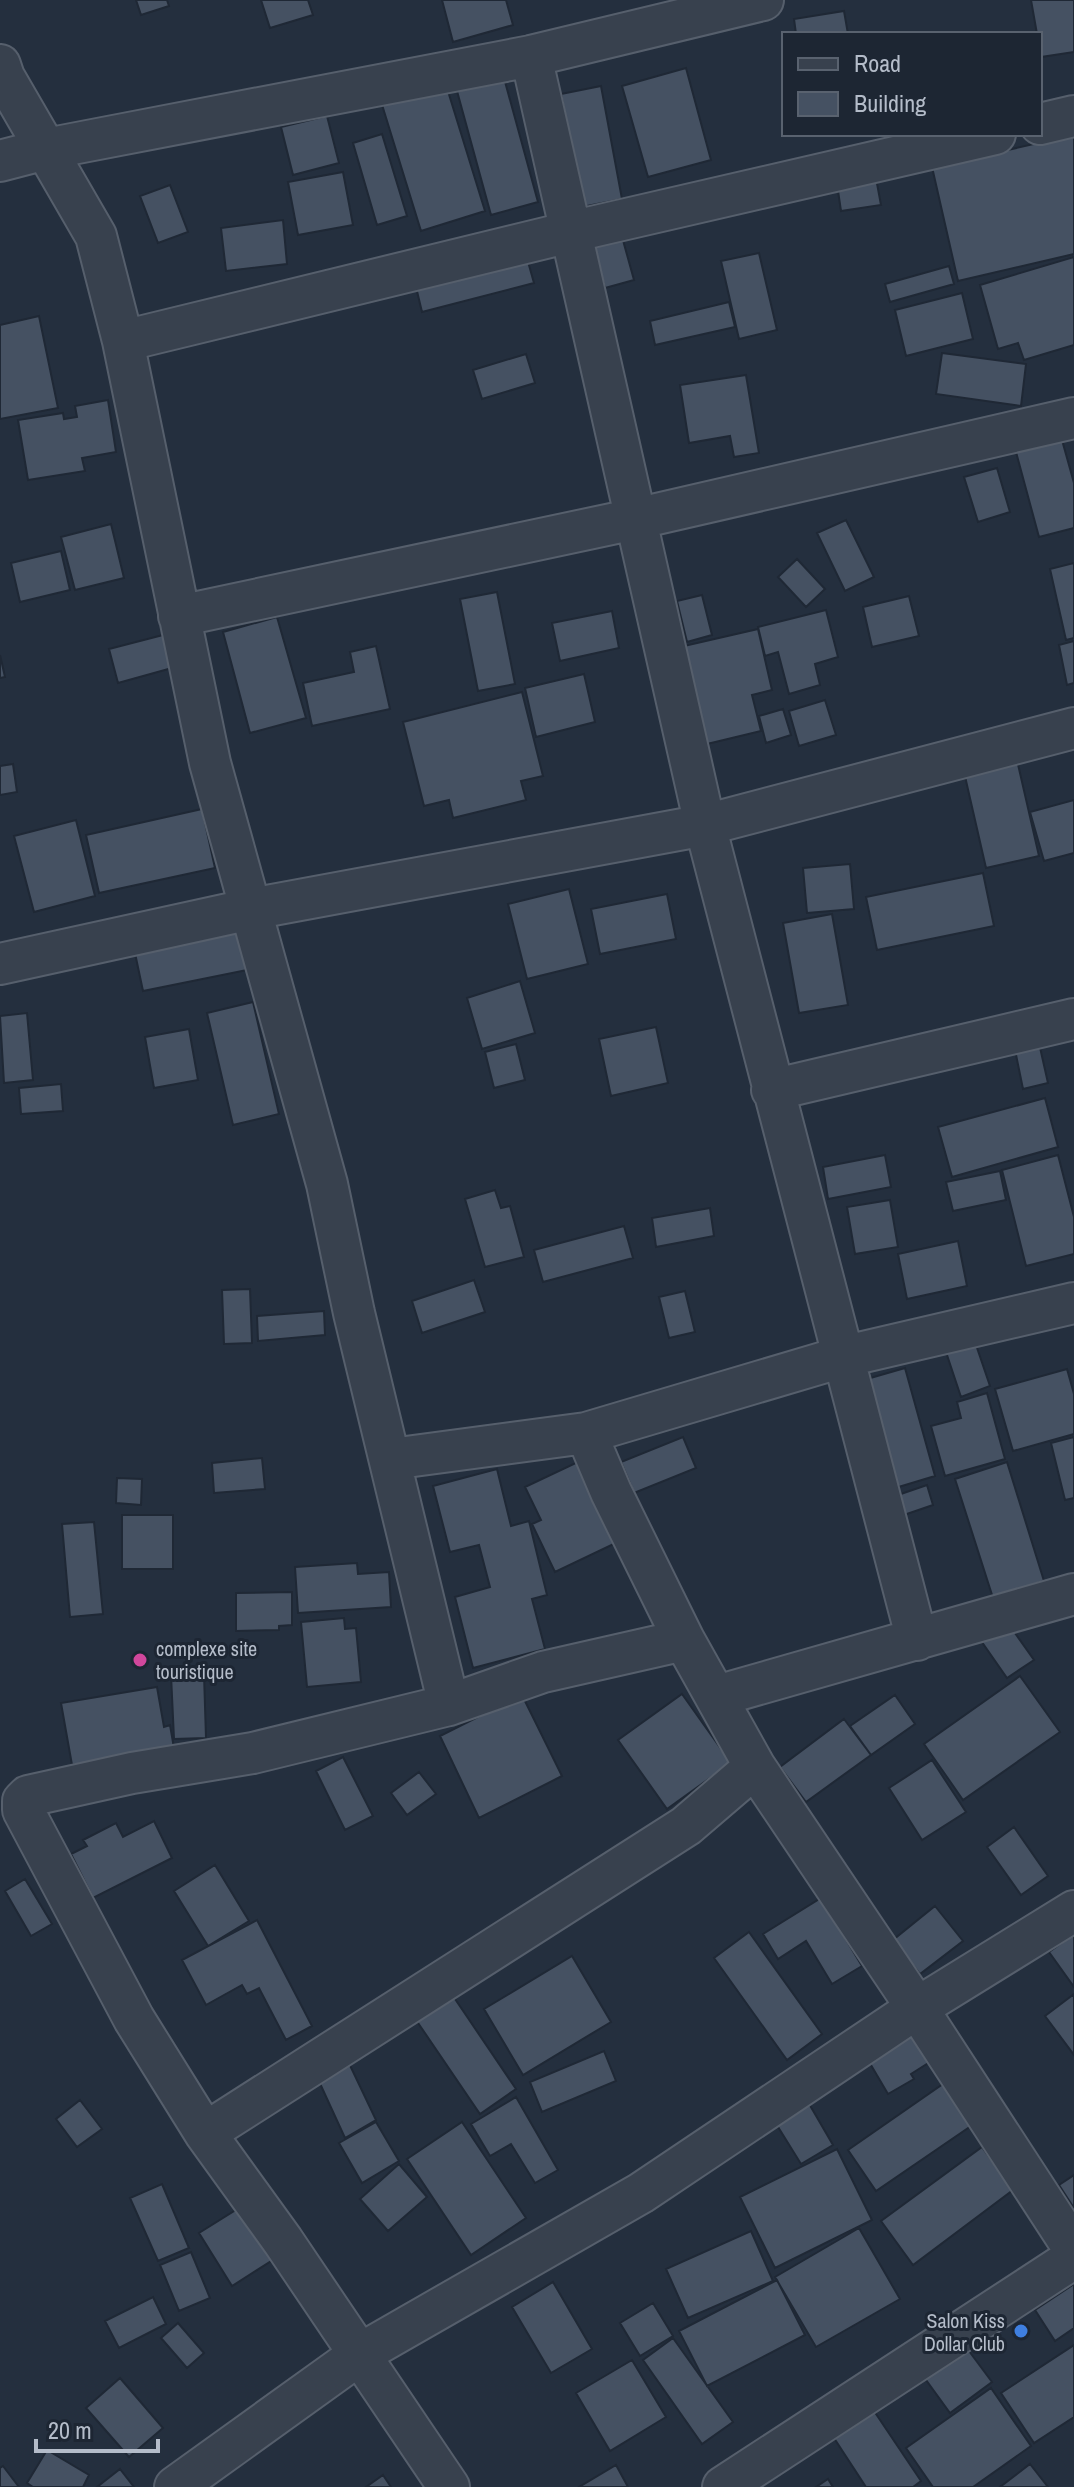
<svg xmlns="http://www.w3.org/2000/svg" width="1074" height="2487" font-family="'Archivo Narrow',sans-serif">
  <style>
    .building { fill: #455162; stroke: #1f2835; stroke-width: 2 }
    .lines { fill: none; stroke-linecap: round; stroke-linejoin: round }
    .minor-casing { stroke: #565f6c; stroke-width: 44 }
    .minor { stroke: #38414e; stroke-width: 40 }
    .hotel-dot { fill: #d1479c; stroke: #1d2633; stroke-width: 3 }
    .shop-dot { fill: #3f7fe0; stroke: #1d2633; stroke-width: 3 }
    .labels { text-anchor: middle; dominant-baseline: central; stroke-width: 6; stroke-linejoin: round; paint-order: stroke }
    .poi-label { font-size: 20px; fill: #b4bcc9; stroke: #1d2633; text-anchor: start }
  </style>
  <rect width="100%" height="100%" fill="#242f3e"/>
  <path class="building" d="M136 0H167L169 6 141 15Z
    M261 0H308L313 15 270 28Z
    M442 0H506L513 25 453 42Z
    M1031 0H1074V52L1041 57 1040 34H1037Z
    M844 11 848 34H796L794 19Z
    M686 68 711 160 648 177 622 86Z
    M443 75 485 211 421 231 379 95Z
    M504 78 538 202 491 215 457 91Z
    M601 86 622 199 582 207 561 94Z
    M327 116 339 163 293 175 281 127Z
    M382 134 407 216 377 225 353 143Z
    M1074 135V254L958 281 932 167Z
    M343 172 353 225 298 235 288 182Z
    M876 178 881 205 841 211 837 184Z
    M170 185 188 232 158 243 140 196Z
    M283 220 287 264 226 271 221 228Z
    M621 233 634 280 605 288 591 241Z
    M759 253 777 330 739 339 721 261Z
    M1074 257V345L1024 360 1018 343 998 349 980 285Z
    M527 258 534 283 422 312 416 287Z
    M949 266 954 284 890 302 885 284Z
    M962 293 973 339 906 356 895 310Z
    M729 302 735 327 655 345 650 321Z
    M39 316 58 408 0 419V325Z
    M942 353 1026 364 1021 406 936 394Z
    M526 354 535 383 482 399 473 370Z
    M746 375 759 453 734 457 730 436 689 443 680 385Z
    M108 400 116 452 82 458 85 471 28 480 18 420 63 413 64 419 77 417 75 406Z
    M1062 440 1074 483V528L1039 537 1016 452Z
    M997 468 1010 512 978 522 964 477Z
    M846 520 874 577 845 591 817 533Z
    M111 524 124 578 75 590 61 537Z
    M61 551 70 590 20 602 11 563Z
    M797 559 825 589 806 607 778 577Z
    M1074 563V638L1066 640 1050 569Z
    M497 592 515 684 478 691 460 599Z
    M702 595 712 635 687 642 677 601Z
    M909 596 919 636 872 647 863 607Z
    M826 610 838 657 815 664 820 685 789 694 778 652 765 656 758 627Z
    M612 611 619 648 560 661 552 623Z
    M277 617 306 718 250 733 223 632Z
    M758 629 772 690 752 695 761 731 707 744 684 646Z
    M163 635 172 668 118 683 109 649Z
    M1074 641V683L1067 685 1059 645Z
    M376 646 390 709 312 726 303 683 354 672 350 652Z
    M0 655 5 677 0 678Z
    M584 674 595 722 536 737 525 688Z
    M522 692 543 776 521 781 526 800 453 818 449 800 424 806 403 722Z
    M825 700 836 735 799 746 789 711Z
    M783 709 791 735 766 743 759 716Z
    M1017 760 1039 856 986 868 964 772Z
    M13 764 17 792 0 795V766Z
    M1074 800V853L1044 861 1030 812Z
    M202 809 215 868 99 893 86 835Z
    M76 820 95 896 34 912 14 836Z
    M850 864 854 909 807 913 803 868Z
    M983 873 994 926 877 950 866 897Z
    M569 889 588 964 527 979 508 904Z
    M667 894 676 939 600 954 591 909Z
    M832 914 848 1005 799 1013 783 923Z
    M241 916 252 969 143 991 132 939Z
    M520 981 535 1033 482 1049 467 998Z
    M253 1002 279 1114 233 1125 207 1013Z
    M27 1013 33 1080 4 1083 0 1016Z
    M656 1027 668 1083 611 1096 599 1039Z
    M189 1029 198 1080 154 1088 145 1037Z
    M1037 1034 1048 1083 1023 1089 1013 1040Z
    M516 1044 525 1080 494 1088 485 1052Z
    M61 1084 63 1111 21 1114 19 1088Z
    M1045 1098 1058 1147 952 1177 938 1127Z
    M885 1155 891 1187 828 1199 823 1167Z
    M1058 1155 1074 1217V1254L1026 1266 1002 1170Z
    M1000 1171 1006 1200 953 1211 946 1182Z
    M495 1190 501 1208 510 1206 524 1257 485 1267 465 1199Z
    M890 1200 898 1247 855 1254 847 1207Z
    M710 1208 714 1236 656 1247 652 1218Z
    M624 1226 633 1258 543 1282 534 1250Z
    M958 1241 967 1286 907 1299 898 1254Z
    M474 1280 485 1312 422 1333 412 1301Z
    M250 1289 252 1343 224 1344 222 1290Z
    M685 1291 695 1332 669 1338 659 1297Z
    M324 1311 325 1335 258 1341 257 1316Z
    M974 1339 990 1386 961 1397 945 1349Z
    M905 1368 935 1476 892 1489 860 1381Z
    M1067 1369 1074 1394V1434L1013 1451 995 1389Z
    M987 1393 1005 1459 945 1476 931 1426 961 1418 957 1402Z
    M683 1437 696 1468 634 1493 621 1462Z
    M1074 1437V1498L1065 1500 1051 1443Z
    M262 1458 265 1489 214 1493 212 1463Z
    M582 1460 620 1541 555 1572 532 1524 541 1520 525 1487Z
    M1007 1462 1044 1581 993 1598 955 1479Z
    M497 1469 511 1526 529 1521 547 1595 532 1599 545 1649 473 1668 455 1597 490 1587 479 1545 450 1552 433 1486Z
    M117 1478 142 1479 141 1505 116 1503Z
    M927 1485 933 1505 901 1516 895 1496Z
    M122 1515H173V1569H122Z
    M94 1522 103 1614 70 1617 62 1524Z
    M357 1563 358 1574 389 1572 391 1607 298 1613 295 1567Z
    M292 1592V1625L279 1626V1630L236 1631V1593Z
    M1003 1616 1034 1660 1007 1678 977 1635Z
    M344 1618 345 1629 356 1628 361 1682 307 1687 301 1622Z
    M204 1674 206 1738 174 1739 171 1675Z
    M1020 1676 1060 1732 963 1800 924 1744Z
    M157 1687 164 1727 170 1725 174 1748 72 1765 61 1703Z
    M682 1694 731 1763 667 1809 618 1740Z
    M522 1695 562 1776 479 1818 440 1736Z
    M895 1695 915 1724 871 1755 850 1726Z
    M844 1719 871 1755 806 1802 780 1767Z
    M343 1757 373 1816 345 1830 316 1771Z
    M932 1760 966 1812 922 1840 889 1788Z
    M419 1772 436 1794 407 1815 391 1793Z
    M154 1821 172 1858 93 1898 71 1854 87 1846 83 1840 116 1823 123 1837Z
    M1014 1827 1048 1876 1021 1895 987 1847Z
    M215 1865 249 1921 208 1946 174 1891Z
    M25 1879 52 1924 31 1936 5 1891Z
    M821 1898 862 1966 832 1984 806 1941 778 1959 763 1934Z
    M935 1906 963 1941 920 1974 893 1940Z
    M257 1920 312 2026 286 2040 259 1988 247 1994 242 1985 206 2005 182 1960Z
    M749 1932 822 2034 787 2060 714 1958Z
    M1074 1934V1987L1049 1952Z
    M572 1956 611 2022 523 2075 484 2009Z
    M451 1993 516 2089 480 2114 414 2017Z
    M1074 1994V2055L1045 2016Z
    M914 2031 933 2060 911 2074 914 2079 888 2094 868 2060Z
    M337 2038 376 2120 345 2138 306 2053Z
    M604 2051 616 2081 542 2112 530 2082Z
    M943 2084 971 2126 876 2191 848 2150Z
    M516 2097 558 2170 535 2183 511 2144 490 2156 471 2124Z
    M80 2100 102 2129 77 2147 56 2119Z
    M808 2102 833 2145 801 2164 775 2122Z
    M376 2122 399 2161 362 2183 339 2143Z
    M462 2122 526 2218 471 2255 407 2159Z
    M982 2147 1013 2190 913 2265 881 2221Z
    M837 2149 872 2220 775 2268 740 2197Z
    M399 2164 427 2197 388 2231 360 2199Z
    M1074 2175V2208L1059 2185Z
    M162 2184 189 2248 158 2261 130 2198Z
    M247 2203 279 2256 232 2286 199 2233Z
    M859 2228 900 2299 816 2347 775 2277Z
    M751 2231 773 2281 688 2318 666 2269Z
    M191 2252 210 2298 179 2311 160 2265Z
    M777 2280 805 2335 707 2386 679 2331Z
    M553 2282 592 2349 551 2373 512 2307Z
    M1074 2284V2328L1055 2341 1035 2310Z
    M153 2297 166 2324 119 2348 105 2321Z
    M653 2303 673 2336 640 2356 620 2323Z
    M178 2323 204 2353 187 2368 161 2338Z
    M673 2338 733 2422 702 2444 643 2360Z
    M963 2343 992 2382 950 2413 921 2373Z
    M1074 2345V2417L1034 2443 1001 2393Z
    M632 2360 666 2417 610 2451 576 2393Z
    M120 2378 163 2428 129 2457 86 2408Z
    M991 2388 1031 2446 973 2487H933L906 2448Z
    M874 2411 921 2481 913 2487H866L834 2438Z
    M47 2450 89 2475 83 2487H33L27 2483Z
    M1030 2464 1048 2487H1000Z
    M616 2465 628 2487H579Z
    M3 2466 19 2487H0V2468Z
    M120 2469 134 2487H97Z
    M383 2475 391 2487H366Z
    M828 2479 833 2487H816Z"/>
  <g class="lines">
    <defs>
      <path id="minor" d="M531 56 705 825 917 1640
        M0 65 4 77 96 236 123 341 210 763 327 1184 354 1313 449 1705
        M1040 124 1074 116
        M0 161 46 149 531 56 763 0
        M123 341 570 232 995 134
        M179 616 635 519 1074 418
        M0 964 251 909 705 825 1074 728
        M772 1090 1074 1019
        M586 1433 611 1492 684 1640 755 1767 917 2008 1074 2249
        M391 1459 586 1433 842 1357 1074 1303
        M717 1696 1074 1594
        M205 2133 686 1826 755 1767
        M175 2487 360 2354 641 2193 917 2008 1074 1911
        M449 2487 283 2241 205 2133 134 2019 23 1810V1801L28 1796 132 1773 253 1753 449 1705 543 1672 684 1640
        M723 2487 1074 2258"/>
    </defs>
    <use href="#minor" class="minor-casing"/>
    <use href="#minor" class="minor"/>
  </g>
  <circle class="hotel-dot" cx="140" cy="1660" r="8"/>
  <circle class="shop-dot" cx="1021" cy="2331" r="8"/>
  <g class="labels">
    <g class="poi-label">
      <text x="156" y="1648">complexe site<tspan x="156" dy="23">touristique</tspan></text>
      <text x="1005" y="2320" text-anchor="end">Salon Kiss<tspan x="1005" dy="23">Dollar Club</tspan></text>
    </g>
  </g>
  <rect x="782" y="32" width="260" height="104" fill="#1d2633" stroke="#59626f" stroke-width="2"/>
  <rect x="798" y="58" width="40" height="12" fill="#38414e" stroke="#59626f" stroke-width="2"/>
  <text x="854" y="72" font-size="24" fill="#b4bcc9">Road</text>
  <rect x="798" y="92" width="40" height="24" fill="#455162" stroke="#59626f" stroke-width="2"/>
  <text x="854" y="112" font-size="24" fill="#b4bcc9">Building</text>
  <path d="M36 2439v12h122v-12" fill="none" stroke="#b4bcc9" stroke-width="4"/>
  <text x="48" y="2439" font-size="24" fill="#b4bcc9" stroke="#1d2633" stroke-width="6" paint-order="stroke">20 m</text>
</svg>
